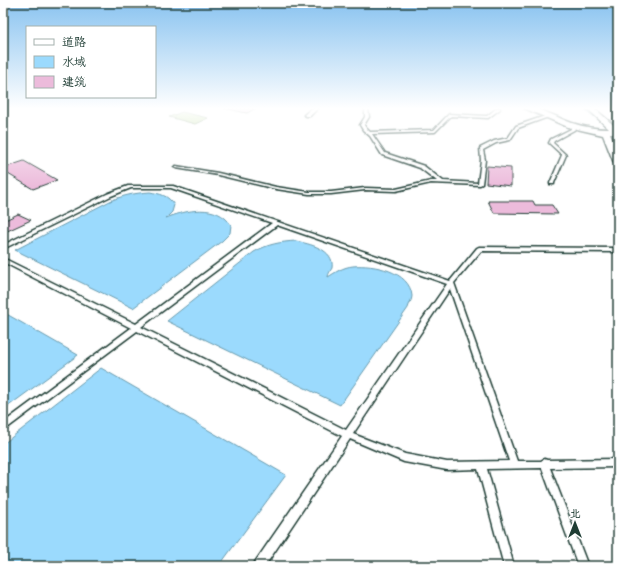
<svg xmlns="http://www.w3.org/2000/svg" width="621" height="569" font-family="'Architects Daughter','LXGW WenKai TC',sans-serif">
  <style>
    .green { fill: #b7d993; stroke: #6b8b64 }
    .water { fill: #9bdafd; stroke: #699bad }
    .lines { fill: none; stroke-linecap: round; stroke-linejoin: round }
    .stream { stroke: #699bad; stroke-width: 2.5 }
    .building { fill: #ecbbdb; stroke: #1f3d34 }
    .service-casing { stroke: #1f3d34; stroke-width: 3 }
    .minor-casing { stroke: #1f3d34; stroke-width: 3 }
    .service { fill: #fff; fill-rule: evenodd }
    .minor { fill: #fff; fill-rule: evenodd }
  </style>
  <rect width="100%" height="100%" fill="#fff"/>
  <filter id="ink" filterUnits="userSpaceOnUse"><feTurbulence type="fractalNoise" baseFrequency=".025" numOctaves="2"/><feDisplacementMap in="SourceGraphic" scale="8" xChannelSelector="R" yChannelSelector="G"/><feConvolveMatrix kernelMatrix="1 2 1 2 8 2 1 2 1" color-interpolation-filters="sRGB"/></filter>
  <g filter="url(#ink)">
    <path class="green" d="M182 112 208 118 195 124 169 117Z"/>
    <path class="water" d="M150 192C160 194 168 195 174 205L172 212 166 218C186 210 217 203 231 225L230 233 222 241 133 308 15 250 110 201C124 195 136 193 150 192Z
      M296 241C309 244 335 249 332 268 331 270 328 274 328 277 336 272 343 267 353 266 373 264 410 271 412 296 412 300 409 304 408 308L340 405 167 321 254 252C268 244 280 242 296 241Z
      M3 312 78 355 3 410Z
      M101 368 286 475 219 566H3V444Z"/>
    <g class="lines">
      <path class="stream" d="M584 108 600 120 618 141"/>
    </g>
    <path class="building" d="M223 108H256L247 113Z
      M24 161 57 180 33 189 3 171V168Z
      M487 166 511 168V186L486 183Z
      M488 201H533L535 205H552L558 214 494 213Z
      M18 214 31 220 3 233V221Z"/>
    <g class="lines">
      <defs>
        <path id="service" d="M365 108H368L369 117 364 125 366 128 370 132 434 130 449 114 487 116 497 108H500V109L488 118 451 116 435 132 372 134 385 153 424 166 443 181 478 183 481 160 480 148 494 141 508 138 516 126 548 115 551 116 518 128 510 140 496 143 483 150 485 160 482 184 480 185 431 183 396 191 365 190 331 194H309L276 189 218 175 176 168 174 167 176 166 218 173 276 187 309 192H331L365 188 396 189 431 181H437L420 168 382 155 370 136 363 130 360 125 365 117Z
          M570 124H572L575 129 574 130 554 141 553 143 566 155 554 183V184H550V183L562 155 549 143 551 139 571 129Z
          M128 186H173L450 281 477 248 479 247 618 248V252L481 251 454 283 517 461H541L544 459 547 460 618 459V467L550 468 588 566H578L542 468 487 469 514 566H504L478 469 447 470 404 462 350 439 265 566H254L255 562 342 436 137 331 6 429 3 430V423L131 328 3 262V258L136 324 272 223 171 188H131L111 196 3 249V245L107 194ZM277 225 447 284 346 430 141 327ZM450 289 509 461 447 462 405 454 353 434Z"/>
        <path id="minor" d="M312 108H318L310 116H306L304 115Z
          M524 108C539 106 557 118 572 123 584 127 597 129 609 129L587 108H594L618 129V133H610L618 153V166L614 163 603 135 568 127Z"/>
      </defs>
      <use href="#service" class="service-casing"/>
      <use href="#minor" class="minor-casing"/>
      <use href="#service" class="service"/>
      <use href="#minor" class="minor"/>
    </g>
  </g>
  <linearGradient id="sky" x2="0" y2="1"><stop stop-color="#89c3f0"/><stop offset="0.58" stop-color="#fff"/><stop offset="1" stop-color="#fff" stop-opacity="0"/></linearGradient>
  <rect width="621" height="187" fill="url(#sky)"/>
  <rect width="621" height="569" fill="none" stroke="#fff" stroke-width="16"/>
  <rect x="8" y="8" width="605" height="553" fill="none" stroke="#1f3d34" stroke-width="1.5" filter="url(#ink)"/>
  <rect x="26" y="26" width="130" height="72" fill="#ffffff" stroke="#a5b1ae"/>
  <rect x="34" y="39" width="20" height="6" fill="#ffffff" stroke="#a5b1ae"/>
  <text x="62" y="46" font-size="12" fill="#1f3d34">道路</text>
  <rect x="34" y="56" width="20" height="12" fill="#9bdafd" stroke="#a5b1ae"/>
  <text x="62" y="66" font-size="12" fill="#1f3d34">水域</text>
  <rect x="34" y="76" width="20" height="12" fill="#ecbbdb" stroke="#a5b1ae"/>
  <text x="62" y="86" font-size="12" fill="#1f3d34">建筑</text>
  <g transform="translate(575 523)" stroke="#ffffff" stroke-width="3" paint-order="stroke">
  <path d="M0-3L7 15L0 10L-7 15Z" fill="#1f3d34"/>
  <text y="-6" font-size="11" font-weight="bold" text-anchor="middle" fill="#1f3d34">北</text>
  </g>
</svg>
